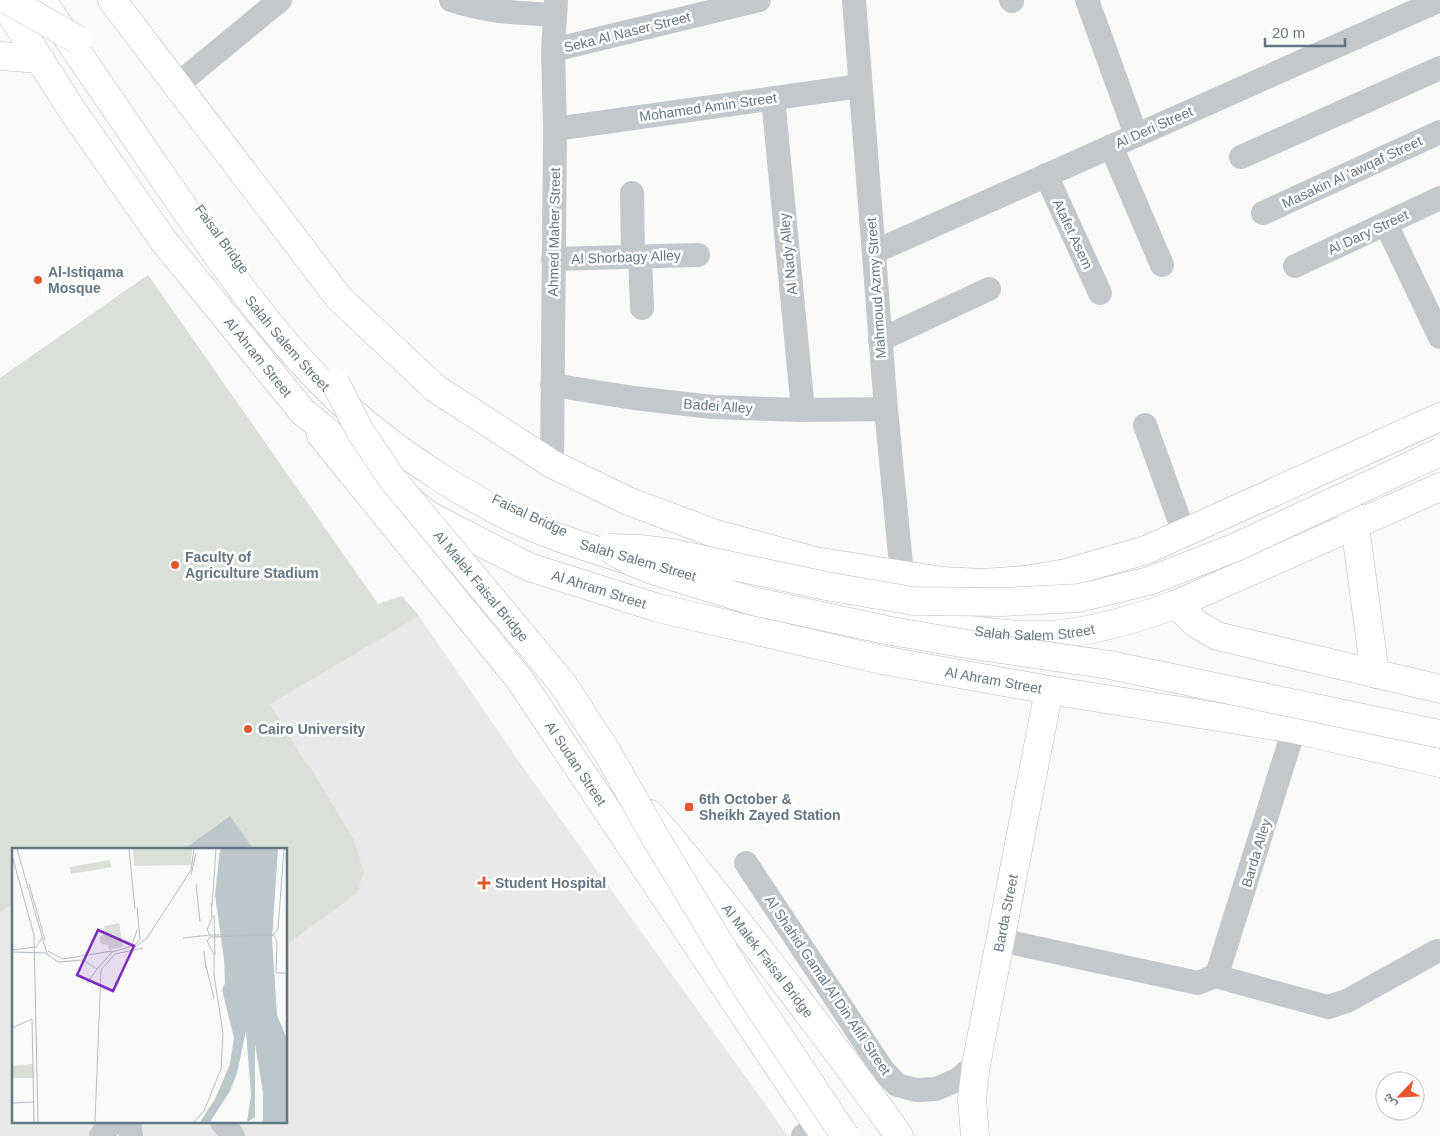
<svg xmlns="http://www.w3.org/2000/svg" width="1440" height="1136" font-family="Arial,'Noto Naskh Arabic',sans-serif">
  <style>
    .built { fill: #e8e9e9; fill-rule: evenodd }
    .green { fill: #dadfd7 }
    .water { fill: #bbc7cb }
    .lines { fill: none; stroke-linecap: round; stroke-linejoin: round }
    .primary-casing { stroke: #b5babe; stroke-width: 29 }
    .trunk-casing { stroke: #b4b9bd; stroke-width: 29 }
    .minor { stroke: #c3c8cc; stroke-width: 24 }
    .primary { stroke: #fff; stroke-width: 28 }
    .trunk { stroke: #fff; stroke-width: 28 }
    .primary-bridge-casing { stroke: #b5babe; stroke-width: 29; stroke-linecap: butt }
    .trunk-bridge-casing { stroke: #b4b9bd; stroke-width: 29; stroke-linecap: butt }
    .primary-bridge { stroke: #fff; stroke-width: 28 }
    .trunk-bridge { stroke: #fff; stroke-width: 28 }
    .poi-dot { fill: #e4572e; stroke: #fff; stroke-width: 2 }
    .labels { text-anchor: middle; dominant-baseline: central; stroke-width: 5; stroke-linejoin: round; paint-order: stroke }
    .street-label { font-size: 14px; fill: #657683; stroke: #fff }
    .poi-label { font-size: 14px; font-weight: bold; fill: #657683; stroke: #fff; text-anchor: start }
    .inset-road { fill: none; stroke: #b5bdc2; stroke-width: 1 }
    .view { fill: #7b2cbf; fill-opacity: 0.15; stroke: #7b2cbf; stroke-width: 2.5 }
    .inset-edge { fill: none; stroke: #657683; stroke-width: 2.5 }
  </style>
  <rect width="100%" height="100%" fill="#fafaf8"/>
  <path class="built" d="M148 275 378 604 402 596 419 616 525 770 788 1136H0V378ZM14 850H286V1122H14Z"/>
  <path class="green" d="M148 275 378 604 402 596 419 616 270 704 307 765H309L355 842 364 873 357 893 286 945V850H14V903L0 912V378Z"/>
  <path class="water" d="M230 816 254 850H183Z"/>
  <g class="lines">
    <defs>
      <g id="primary">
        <path d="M0 56 40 59"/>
        <path id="s1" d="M321 435 520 680 825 1136"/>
        <path d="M1177 604 1195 623 1217 636 1440 689"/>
        <path id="s2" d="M650 814C699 870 744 930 790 989 827 1038 864 1086 899 1136"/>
        <path id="s3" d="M975 1136 972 1099 976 1065 1049 690 1294 729 1440 763"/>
      </g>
      <g id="trunk">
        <path id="s4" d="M2 0 72 110 163 240 302 411 428 515 529 567 658 608 882 660 1049 690"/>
        <path d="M112 0 339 298 435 388 552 464 628 501 716 534 815 561 942 581 983 583 1025 580 1066 573 1146 550 1440 417"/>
        <path id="s5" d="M43 2C84 62 125 122 166 182 219 259 272 336 340 401 396 453 480 508 552 535 578 545 605 553 631 561"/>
        <path d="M1350 511 1355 526 1375 674"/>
        <path id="s6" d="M754 588C803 598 853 607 902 617 951 627 999 637 1049 635 1093 632 1136 619 1177 604L1440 487"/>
      </g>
    </defs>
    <use href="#primary" class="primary-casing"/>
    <use href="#trunk" class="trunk-casing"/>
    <path class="minor" d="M451 0C485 12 520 13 555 15
      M854 0 886 409 902 575
      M1011 0 1012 1
      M1087 0 1136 135
      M553 50 759 0
      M177 85 280 0
      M773 98 803 410
      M555 129 860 86
      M1111 146 1162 265
      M1241 157 1440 68
      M1046 175 1100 293
      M632 193 633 257
      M1263 213 1440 132
      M1386 224 1440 337
      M874 252 1440 0
      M640 257 642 308
      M553 259 698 255
      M1295 266 1440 198
      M880 340 989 289
      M552 385 634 398 712 407 803 410 886 409
      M1145 425 1184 533
      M552 464 555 129 553 50 556 0
      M746 863 883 1070 897 1085 916 1090 936 1089 957 1080 976 1065
      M1000 940 1198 983 1215 976 1219 968 1294 729
      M1215 976 1328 1007 1347 1001 1437 951
      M129 1122 131 1136
      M222 1122 233 1136
      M101 1136 112 1122
      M803 1136 818 1125"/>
    <use href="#primary" class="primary"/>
    <use href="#trunk" class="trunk"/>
    <defs>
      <g id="primary-bridge">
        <path id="s7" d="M335 382 360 431 393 480 562 683 607 752 658 842 746 987 845 1136"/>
        <path d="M608 548 632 562 655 571 752 601 886 630 973 645 1110 665 1440 734"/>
      </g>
      <path id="trunk-bridge" d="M8 0 78 40
        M608 548 640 549 672 553 826 586 913 601 1002 602 1079 598 1149 581 1234 548 1440 452"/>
    </defs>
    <use href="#primary-bridge" class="primary-bridge-casing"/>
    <use href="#trunk-bridge" class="trunk-bridge-casing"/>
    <use href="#primary-bridge" class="primary-bridge"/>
    <use href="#trunk-bridge" class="trunk-bridge"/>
  </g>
  <g class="poi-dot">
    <circle cx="38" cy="280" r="5"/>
    <circle cx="175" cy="565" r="5"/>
    <circle cx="248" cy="729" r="5"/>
    <rect x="684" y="802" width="10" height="10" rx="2.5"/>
    <path d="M481.5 875.5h5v5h5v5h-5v5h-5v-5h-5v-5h5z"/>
  </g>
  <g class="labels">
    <g class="street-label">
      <text transform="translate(627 32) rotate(-14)">Seka Al Naser Street</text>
      <text transform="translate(708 107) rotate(-8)">Mohamed Amin Street</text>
      <text transform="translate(1154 127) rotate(-24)">Al Deri Street</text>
      <text transform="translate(1352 172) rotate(-25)">Masakin Al 'awqaf Street</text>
      <text transform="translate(554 232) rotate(-89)">Ahmed Maher Street</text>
      <text transform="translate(1368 232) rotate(-25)">Al Dary Street</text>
      <text transform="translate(1073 234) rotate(65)">Atafet Asem</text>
      <text transform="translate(222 239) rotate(54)">Faisal Bridge</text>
      <text transform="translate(788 254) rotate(-96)">Al Nady Alley</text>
      <text transform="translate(626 257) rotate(-2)">Al Shorbagy Alley</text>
      <text transform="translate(876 288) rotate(-94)">Mahmoud Azmy Street</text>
      <text stroke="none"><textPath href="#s5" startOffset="420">Salah Salem Street</textPath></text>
      <text stroke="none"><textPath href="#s4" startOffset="440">Al Ahram Street</textPath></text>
      <text transform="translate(718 406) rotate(4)">Badei Alley</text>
      <text transform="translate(530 515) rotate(25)">Faisal Bridge</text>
      <text transform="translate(638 560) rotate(16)">Salah Salem Street</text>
      <text stroke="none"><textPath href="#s7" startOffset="252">Al Malek Faisal Bridge</textPath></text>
      <text stroke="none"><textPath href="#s4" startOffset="860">Al Ahram Street</textPath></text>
      <text stroke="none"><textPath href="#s6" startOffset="285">Salah Salem Street</textPath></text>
      <text stroke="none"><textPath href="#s4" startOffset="1265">Al Ahram Street</textPath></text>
      <text stroke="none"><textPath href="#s1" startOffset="416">Al Sudan Street</textPath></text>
      <text transform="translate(1256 853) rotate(-73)">Barda Alley</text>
      <text stroke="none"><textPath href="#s3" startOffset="226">Barda Street</textPath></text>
      <text stroke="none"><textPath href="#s2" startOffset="188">Al Malek Faisal Bridge</textPath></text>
      <text transform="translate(828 985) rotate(56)">Al Shahid Gamal Al Din Afifi Street</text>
    </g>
    <g class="poi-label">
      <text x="48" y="272">Al-Istiqama<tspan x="48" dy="16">Mosque</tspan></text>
      <text x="185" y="557">Faculty of<tspan x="185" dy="16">Agriculture Stadium</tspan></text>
      <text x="258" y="729">Cairo University</text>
      <text x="699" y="799">6th October &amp;<tspan x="699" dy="16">Sheikh Zayed Station</tspan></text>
      <text x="495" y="883">Student Hospital</text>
    </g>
  </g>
  <g transform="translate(12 848)">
    <rect width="275" height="275" fill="#fafaf8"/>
    <path d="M121 1H180L179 17 122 18ZM97 12 100 19 59 26 58 19ZM107 75 111 99 97 102 96 97 89 96 87 89 94 86 92 78ZM21 216 22 230H0V218Z" fill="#dadfd7"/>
    <path d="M208 1H266L260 91 265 167 275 191V274H251V245L243 196V269L235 274 239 247 234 183 225 225 218 243 198 274H188L203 251 218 216 222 190 210 142 213 135 212 111 203 47Z" fill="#bbc7cb"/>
    <path class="inset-road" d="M5 1 35 106 46 114 71 112 85 121 75 135M117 1 123 61M0 7 22 87 26 274M179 27 184 5M17 36 33 92M184 36 188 74M200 58 204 1M202 67 203 107M262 86 266 81 272 1M198 87 195 82 200 70 199 55M262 88 265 93 264 125H275M171 90 198 87H262L198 89 195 93 202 106V128M120 97 125 82M123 99 135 90 179 22 182 1M120 100 128 91 125 59M0 102 24 99 30 90M36 103 51 111 100 103M192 103 194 120M0 104 35 105M194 118 202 150M85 121 100 104 121 98M0 180 20 171 22 274M0 255 22 254M83 274 89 122 103 106 131 100M182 274 192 263 209 221 211 185 202 127"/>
    <path class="view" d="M86 82 122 98 101 143 65 127Z"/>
    <rect width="275" height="275" class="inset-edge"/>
  </g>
  <g transform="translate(1400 1096) rotate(245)"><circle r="24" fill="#ffffff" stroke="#c1c8cd"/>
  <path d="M0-4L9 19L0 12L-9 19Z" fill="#e4572e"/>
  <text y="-8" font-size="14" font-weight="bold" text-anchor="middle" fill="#657683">ش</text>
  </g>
  <path d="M1265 38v8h80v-8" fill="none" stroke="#657683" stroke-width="2.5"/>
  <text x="1272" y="38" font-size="15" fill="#657683" stroke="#ffffff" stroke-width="4" paint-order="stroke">20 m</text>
</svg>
